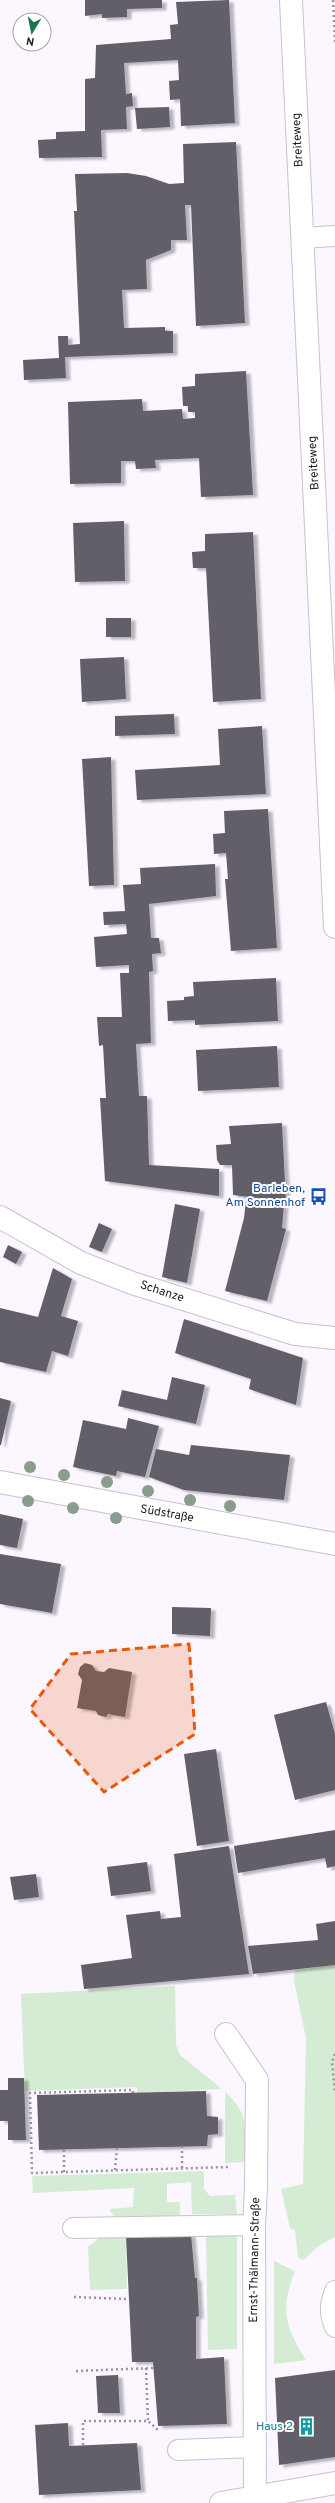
<svg xmlns="http://www.w3.org/2000/svg" width="335" height="2503" font-family="Overpass,sans-serif">
  <style>
    .green { fill: #d3ecd3 }
    .building { fill: #635e67; filter: url(#shadow) }
    .lines { fill: none; stroke-linecap: round; stroke-linejoin: round }
    .lane-casing { stroke: #c7c2cd; stroke-width: 22 }
    .street-casing { stroke: #c7c2cd; stroke-width: 24 }
    .secondary-casing { stroke: #c7c2cd; stroke-width: 24 }
    .path { stroke: #99959c; stroke-width: 2.5; stroke-dasharray: 2 3; stroke-linecap: butt }
    .lane { stroke: #fff; stroke-width: 20 }
    .street { stroke: #fff; stroke-width: 22 }
    .secondary { stroke: #fff; stroke-width: 22 }
    .tree { fill: #8a9d8c }
    .marked { fill: #e8590c; fill-opacity: 0.2; stroke: #e8590c; stroke-width: 3; stroke-dasharray: 8 5; stroke-linejoin: round }
    .labels { text-anchor: middle; dominant-baseline: central; stroke-width: 4; stroke-linejoin: round; paint-order: stroke }
    .street-label { font-size: 12px; fill: #1d1b1f; stroke: #fff }
    .transit-label { font-size: 12px; fill: #164399; stroke: #fff; text-anchor: end }
    .culture-label { font-size: 12px; fill: #0d838f; stroke: #fff; text-anchor: end }
  </style>
  <defs>
    <filter id="shadow"><feDropShadow dx="4.5" dy="2.5" stdDeviation="1" flood-color="#0004"/></filter>
  </defs>
  <rect width="100%" height="100%" fill="#fbf6ff"/>
  <path class="green" d="M335 1965V2237L320 2245 303 2260 298 2258 295 2230 290 2228 281 2189 303 2184 306 2038 294 1981 295 1970Z
    M175 1986 176 2045 180 2055 222 2089 137 2093V2087L25 2091 21 1994Z
    M225 2092C250 2113 246 2132 246 2162L225 2163Z
    M204 2171V2189L210 2196 235 2195 237 2214H192L191 2182 167 2184V2202H180V2215L116 2219 109 2209 133 2207 134 2188 33 2193 32 2176Z
    M237 2234V2349L208 2350 206 2235Z
    M126 2237 127 2289 90 2290 88 2247 99 2238Z
    M274 2261 295 2271C280 2309 285 2327 306 2360L274 2364Z"/>
  <path class="building" d="M85 0H162V8L127 9V17L102 18V14L85 16Z
    M229 0 235 123 181 126 180 99 170 100 169 81 179 80 178 60 124 63 126 94 132 93 133 106 126 107 127 129 101 130 102 157 39 158 38 140 56 139V132L85 131V79L95 78 96 45 171 39 170 25 178 24 176 2Z
    M169 107 170 127 137 129 135 108Z
    M236 142 245 323 196 326 191 205H185L187 240H171V250L146 260 147 289 122 290 124 328 165 327V331H173V353L65 357 66 378 24 380 23 360 59 358 58 336H68V345L80 344 74 211H77L75 174 127 173 146 176 169 184 184 183 183 144Z
    M246 371 253 495 201 497 199 458 155 460 156 468 136 469 135 461H121V483L70 484 68 402 142 399 143 411 182 409 183 419 195 418V412H188V406H183L182 387 195 386V374Z
    M124 521 125 581 75 582 73 523Z
    M253 532 261 699 213 702 206 568H193L192 552 205 551V534Z
    M106 618H131V637H106Z
    M124 657 126 699 82 702 80 659Z
    M174 714 175 734 115 736V716Z
    M262 726 266 794 137 800 135 770 220 765 218 729Z
    M111 757 114 885 89 886 82 759Z
    M268 809 277 948 231 951 225 879H228L226 853 214 854 213 834 225 833 224 811Z
    M215 864 216 896 149 904 151 938H159L161 953 152 954 153 971 149 972 151 1043 136 1044 139 1096H147L149 1165 219 1169V1196L105 1181 100 1098H106L103 1045 99 1046 97 1017H122L120 973H129V965L96 967 94 937 127 934 126 924 104 925 103 912 125 911 123 885 141 884 140 868Z
    M276 978 278 1021 195 1025V1020L168 1021 167 1001 184 1000V997L194 996 193 982Z
    M277 1046 279 1087 198 1091 196 1050Z
    M282 1123 286 1202 233 1195 232 1165H220L217 1160 216 1145 231 1144 229 1126Z
    M246 1200 284 1205 282 1228 286 1229 267 1301 225 1291 244 1218Z
    M175 1204 200 1209 187 1283 162 1277Z
    M99 1223 112 1229 102 1252 89 1247Z
    M8 1245 22 1252 16 1264 3 1257Z
    M53 1268 72 1279 61 1316 78 1321 68 1356 52 1351 46 1372 0 1362V1308L38 1317Z
    M184 1319 303 1358 296 1405 249 1389 251 1379 175 1353Z
    M172 1377 205 1385 196 1424 118 1406 122 1390 167 1400Z
    M0 1398 11 1401 1 1445H0Z
    M128 1418 159 1426 145 1477 117 1471 116 1476 73 1467 83 1420 126 1429Z
    M191 1445 290 1455 284 1500 184 1490 149 1477 156 1449 189 1455Z
    M0 1514 23 1519 17 1548 0 1545Z
    M0 1554 61 1564 52 1613 0 1604Z
    M172 1607 211 1608 210 1636 172 1634Z
    M85 1663 92 1665 96 1671 104 1672 109 1668 132 1672 125 1717 108 1714 106 1717 98 1715 96 1711 77 1708 82 1680 78 1674 80 1667Z
    M326 1702 335 1734V1790L295 1800 274 1715Z
    M216 1749 229 1841 197 1846 184 1754Z
    M335 1830V1866L327 1868 325 1858 238 1873 234 1846Z
    M229 1846 249 1974 84 1989 81 1965 132 1958 126 1915 160 1911 161 1919 181 1917 174 1854Z
    M147 1862 151 1891 111 1896 107 1867Z
    M36 1874 39 1897 14 1900 10 1877Z
    M335 1921V1965L253 1974 248 1946 318 1940 316 1924Z
    M8 2078H24L26 2140H8V2121H0V2090H8Z
    M206 2091 207 2116 218 2117V2134L208 2135 207 2146 39 2150 37 2095Z
    M191 2234 195 2278H197L199 2316 196 2317V2359L224 2357 227 2424 158 2426 153 2362H132L126 2237Z
    M335 2370V2457L279 2465 275 2378Z
    M118 2375 120 2413H98L96 2376Z
    M68 2423 69 2446 137 2443 141 2490 39 2495 35 2425Z"/>
  <g class="lines">
    <defs>
      <path id="lane" d="M303 238 335 236
        M73 2228 254 2225
        M335 2291C330 2304 329 2313 335 2327
        M178 2450 253 2447"/>
      <path id="street" d="M0 1217 81 1263 132 1283 295 1334 335 1338
        M0 1482 335 1544
        M226 2034 257 2080 256 2187 254 2225 255 2496
        M221 2503 335 2483"/>
      <path id="secondary" d="M291 0 335 927"/>
    </defs>
    <use href="#lane" class="lane-casing"/>
    <use href="#street" class="street-casing"/>
    <use href="#secondary" class="secondary-casing"/>
    <path class="path" d="M333 0 335 42
      M335 2054 332 2062 335 2092
      M133 2093V2090L30 2093 32 2173 228 2167
      M64 2150V2172
      M182 2168V2147
      M115 2170 117 2148
      M74 2297 127 2299
      M146 2368 148 2421
      M76 2371 153 2368
      M83 2445V2421H148L158 2430"/>
    <use href="#lane" class="lane"/>
    <use href="#street" class="street"/>
    <use href="#secondary" class="secondary"/>
  </g>
  <g class="tree">
    <circle cx="30" cy="1467" r="6"/>
    <circle cx="64" cy="1475" r="6"/>
    <circle cx="107" cy="1482" r="6"/>
    <circle cx="148" cy="1491" r="6"/>
    <circle cx="190" cy="1500" r="6"/>
    <circle cx="28" cy="1501" r="6"/>
    <circle cx="230" cy="1506" r="6"/>
    <circle cx="73" cy="1508" r="6"/>
    <circle cx="116" cy="1518" r="6"/>
  </g>
  <path class="marked" d="M189 1644 195 1734 104 1792 30 1709 71 1654Z"/>
  <defs>
    <symbol id="bus-bare" viewBox="-9 -9 18 18"><path d="M-5-6H5V4H4V6H2V4H-2V6H-4V4H-5ZM-3.5-4V0h7V-4ZM-3.5 1.2v1.5H-2V1.2ZM2 1.2v1.5H3.5V1.2Z" fill="#1a4fb4" stroke="#fff" stroke-width="2.5" paint-order="stroke"/></symbol>
    <symbol id="building-bare" viewBox="-9 -9 18 18"><path d="M-4-6H4V6H1V3H-1V6H-4ZM-2.5-4.3h1.7v1.8h-1.7ZM.8-4.3h1.7v1.8H.8ZM-2.5-1h1.7V.8h-1.7ZM.8-1h1.7V.8H.8Z" fill="#0f9aa8" stroke="#fff" stroke-width="2.5" paint-order="stroke"/></symbol>
  </defs>
  <g fill-rule="evenodd">
    <use href="#bus-bare" x="306" y="1184" width="25" height="25"/>
    <use href="#building-bare" x="294" y="2414" width="25" height="25"/>
  </g>
  <g class="labels">
    <g class="street-label">
      <text transform="translate(298 140) rotate(-93)">Breiteweg</text>
      <text transform="translate(314 463) rotate(-93)">Breiteweg</text>
      <text transform="translate(162 1292) rotate(18)">Schanze</text>
      <text transform="translate(167 1514) rotate(10)">Südstraße</text>
      <text transform="translate(255 2260) rotate(-89)">Ernst-Thälmann-Straße</text>
    </g>
    <g class="transit-label">
      <text x="305" y="1189">Barleben,<tspan x="305" dy="14">Am Sonnenhof</tspan></text>
    </g>
    <g class="culture-label">
      <text x="293" y="2427">Haus 2</text>
    </g>
  </g>
  <g transform="translate(32 32) rotate(190)"><circle r="19" fill="#ffffff" stroke="#a5a4a5"/>
  <path d="M0-3L7 15L0 10L-7 15Z" fill="#1d764b"/>
  <text y="-6" font-size="11" font-weight="bold" text-anchor="middle" fill="#1d1b1f">N</text>
  </g>
</svg>
